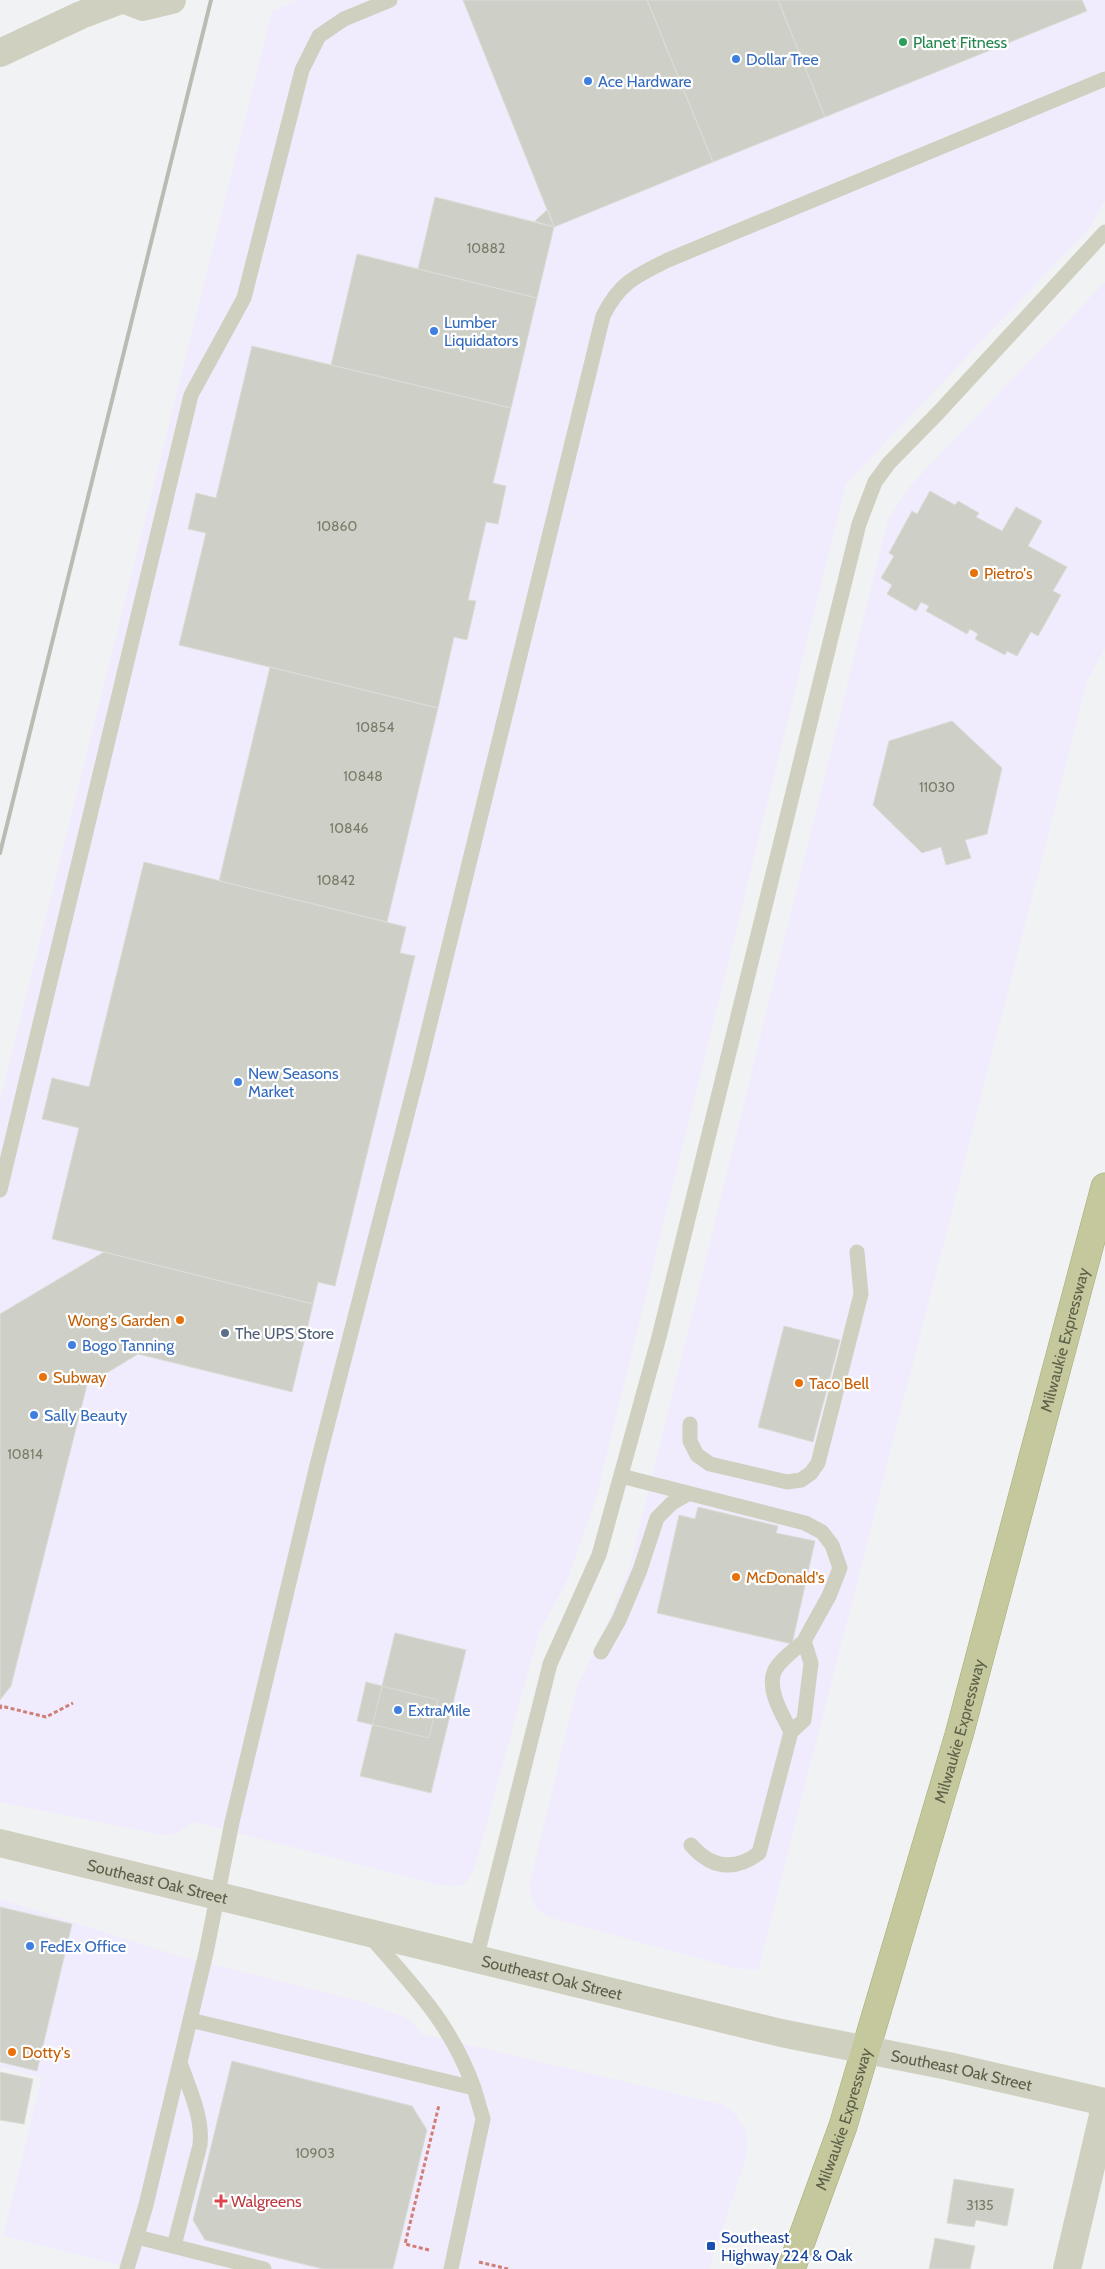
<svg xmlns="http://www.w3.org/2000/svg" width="1105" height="2269" font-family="Cabin,sans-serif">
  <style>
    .commercial { fill: #f1ecfd }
    .building { fill: #ced0c8; stroke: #dadcd5 }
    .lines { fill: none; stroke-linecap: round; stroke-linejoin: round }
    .trunk-casing { stroke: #a6ac73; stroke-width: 29 }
    .path { stroke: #d07e76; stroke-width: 3; stroke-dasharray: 4 2.5; stroke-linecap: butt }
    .service { stroke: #cfd0bf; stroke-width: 15 }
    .tertiary { stroke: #cfd0bf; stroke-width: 28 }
    .trunk { stroke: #c4c89c; stroke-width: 28 }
    .rail { stroke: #babbb3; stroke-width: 4 }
    .leisure-dot { fill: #2e9e5b; stroke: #fff; stroke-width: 2 }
    .shop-dot { fill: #3f7fe0; stroke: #fff; stroke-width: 2 }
    .food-dot { fill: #e8710a; stroke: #fff; stroke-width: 2 }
    .service-dot { fill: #5c6f8a; stroke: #fff; stroke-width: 2 }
    .health-dot { fill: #e0444e; stroke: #fff; stroke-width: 2 }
    .transit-dot { fill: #1a4fb4; stroke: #fff; stroke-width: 2 }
    .labels { text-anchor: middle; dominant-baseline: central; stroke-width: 4.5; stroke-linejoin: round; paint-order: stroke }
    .number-label { font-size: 14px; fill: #7a7b68 }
    .leisure-label { font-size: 16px; fill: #27864d; stroke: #fff; text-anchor: start }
    .shop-label { font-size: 16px; fill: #366cbe; stroke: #fff; text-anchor: start }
    .food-label { font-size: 16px; fill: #c56008; stroke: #fff; text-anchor: start }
    .service-label { font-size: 16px; fill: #4e5e75; stroke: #fff; text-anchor: start }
    .street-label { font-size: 16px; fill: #5e5f48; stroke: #fff }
    .health-label { font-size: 16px; fill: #be3a42; stroke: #fff; text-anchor: start }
    .transit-label { font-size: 16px; fill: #164399; stroke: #fff; text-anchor: start }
  </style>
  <rect width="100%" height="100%" fill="#f1f2f3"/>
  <path class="commercial" d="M299 0H1105V201L1091 226 846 484 594 1506 566 1583 539 1632 475 1866 469 1879 461 1886 439 1885 195 1822 175 1834 163 1835 0 1802V1102L272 11Z
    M1105 282V648L1087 682 758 1970 734 1968 548 1917 537 1909 531 1898 530 1882 577 1688 612 1612 630 1566 888 519 910 486Z
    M0 1899 179 1956 363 2002 409 2019 422 2034 724 2105 736 2115 745 2129 747 2143 746 2158 709 2269H134L3 2236 42 2078 0 2067Z"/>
  <path class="building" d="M463 0H647L713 162 554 227Z
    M647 0H778L825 117 713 162Z
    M778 0H1082L1087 11 825 117Z
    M435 197 554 227 537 298 418 269Z
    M548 209 554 227 535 221Z
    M357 254 537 298 511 408 331 365Z
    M252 346 511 408 493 483 506 486 498 524 486 522 468 600 476 601 467 640 454 637 438 708 179 645 206 533 188 529 196 493 216 498Z
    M930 491 955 505 958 501 979 513 976 517 1002 531 1016 507 1042 521 1028 546 1067 567 1053 591 1061 595 1038 636 1031 632 1017 656 1007 651 1005 655 975 639 978 634 970 629 967 634 926 611 929 606 921 602 916 611 887 594 892 585 881 578 894 556 889 553 912 511 917 514Z
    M270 667 438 708 387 922 219 881Z
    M952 721 1002 768 987 834 965 840 971 858 946 865 941 847 922 853 873 805 889 741Z
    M144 862 406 927 400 953 415 956 335 1286 318 1282 313 1304 52 1239 79 1128 42 1119 52 1078 89 1087Z
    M104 1252 313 1304 292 1392 138 1354 87 1385 11 1686 0 1700V1314Z
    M784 1326 840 1340 813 1442 758 1427Z
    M698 1507 778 1526 776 1533 815 1541 792 1644 657 1613 679 1515 695 1519Z
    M395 1633 466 1650 431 1793 360 1776Z
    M366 1682 438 1700 429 1738 357 1721Z
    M0 1907 72 1924 37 2071 0 2062Z
    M232 2061 412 2106 427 2130 393 2269H323L205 2240 193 2220Z
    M0 2072 33 2079 24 2124 0 2120Z
    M954 2179 1014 2189 1007 2226 976 2220 974 2227 947 2223Z
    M935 2238 975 2246 970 2269H929Z"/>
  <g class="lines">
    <defs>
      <g id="trunk">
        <path id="s2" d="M791 2269 843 2126 959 1735 1105 1187"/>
      </g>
    </defs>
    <use href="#trunk" class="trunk-casing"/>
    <path class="path" d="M0 1709 1 1706 46 1717 73 1703
      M429 2250 405 2244 439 2105
      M479 2262 508 2269"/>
    <path class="service" d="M0 1190 191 395 244 298 302 70 319 36 344 19 390 0
      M690 1424V1441L697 1455 710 1464 787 1482 801 1480 811 1473 818 1463 861 1294 857 1252
      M621 1476 805 1523 822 1532 832 1545 840 1568 829 1596 804 1641 811 1663 804 1720 791 1732 759 1853C734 1872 711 1868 691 1845
      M601 1652 619 1620 640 1570 657 1518 672 1503 688 1494
      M791 1732C783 1715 767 1691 774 1672 779 1660 795 1650 804 1641
      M370 1936C414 1987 450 2022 474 2088
      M476 1959 550 1664 599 1555 659 1337 859 524 875 482 889 463 938 413 1105 232
      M190 2020 474 2088 483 2119 451 2269
      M137 2237 264 2269
      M174 2246 200 2145C203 2116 189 2089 180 2062
      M127 2269 146 2205 206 1953 232 1822 317 1465 418 1072 603 316C620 282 636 276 668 260L1105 79"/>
    <g class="tertiary">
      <path d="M125 0 143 7 172 0"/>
      <path d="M0 53 81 15 121 0"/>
      <path id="s1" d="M0 1843 781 2033 948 2066 1105 2102"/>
      <path d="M1067 2269 1105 2107"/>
    </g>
    <use href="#trunk" class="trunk"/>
    <path class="rail" d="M0 853 211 0"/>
  </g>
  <circle class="leisure-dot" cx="903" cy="42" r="5"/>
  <g class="shop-dot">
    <circle cx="736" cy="59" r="5"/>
    <circle cx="588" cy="81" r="5"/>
    <circle cx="434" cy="331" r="5"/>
    <circle cx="238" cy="1082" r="5"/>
    <circle cx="72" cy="1345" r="5"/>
    <circle cx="34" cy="1415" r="5"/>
    <circle cx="398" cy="1710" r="5"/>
    <circle cx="30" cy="1946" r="5"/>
  </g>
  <g class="food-dot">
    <circle cx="974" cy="573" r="5"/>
    <circle cx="180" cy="1320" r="5"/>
    <circle cx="43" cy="1377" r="5"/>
    <circle cx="799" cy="1383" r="5"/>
    <circle cx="736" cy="1577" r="5"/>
    <circle cx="12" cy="2052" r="5"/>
  </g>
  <circle class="service-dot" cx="225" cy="1333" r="5"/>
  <path class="health-dot" d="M218.5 2193.5h5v5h5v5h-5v5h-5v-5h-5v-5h5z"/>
  <rect class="transit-dot" x="706" y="2241" width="10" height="10" rx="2.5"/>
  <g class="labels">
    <g class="number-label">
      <text x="486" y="248">10882</text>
      <text x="337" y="526">10860</text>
      <text x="375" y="727">10854</text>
      <text x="363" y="776">10848</text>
      <text x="937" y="787">11030</text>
      <text x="349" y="828">10846</text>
      <text x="336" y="880">10842</text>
      <text x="25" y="1454">10814</text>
      <text x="315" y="2153">10903</text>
      <text x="980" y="2205">3135</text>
    </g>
    <g class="leisure-label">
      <text x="913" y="42">Planet Fitness</text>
    </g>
    <g class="shop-label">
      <text x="746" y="59">Dollar Tree</text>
      <text x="598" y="81">Ace Hardware</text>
      <text x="444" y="322">Lumber<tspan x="444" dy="18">Liquidators</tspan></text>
      <text x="248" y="1073">New Seasons<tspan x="248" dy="18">Market</tspan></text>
      <text x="82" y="1345">Bogo Tanning</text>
      <text x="44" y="1415">Sally Beauty</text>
      <text x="408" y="1710">ExtraMile</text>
      <text x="40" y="1946">FedEx Office</text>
    </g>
    <g class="food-label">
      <text x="984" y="573">Pietro's</text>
      <text x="170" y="1320" text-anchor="end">Wong's Garden</text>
      <text x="53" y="1377">Subway</text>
      <text x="809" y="1383">Taco Bell</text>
      <text x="746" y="1577">McDonald's</text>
      <text x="22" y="2052">Dotty's</text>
    </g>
    <g class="service-label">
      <text x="235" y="1333">The UPS Store</text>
    </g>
    <g class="street-label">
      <text stroke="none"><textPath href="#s2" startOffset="969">Milwaukie Expressway</textPath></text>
      <text stroke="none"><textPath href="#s2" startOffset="564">Milwaukie Expressway</textPath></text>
      <text stroke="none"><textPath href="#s1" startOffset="162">Southeast Oak Street</textPath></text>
      <text stroke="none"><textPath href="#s1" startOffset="568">Southeast Oak Street</textPath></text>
      <text stroke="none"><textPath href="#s1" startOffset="988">Southeast Oak Street</textPath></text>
      <text stroke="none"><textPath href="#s2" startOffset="159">Milwaukie Expressway</textPath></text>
    </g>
    <g class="health-label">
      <text x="231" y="2201">Walgreens</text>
    </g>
    <g class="transit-label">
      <text x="721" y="2237">Southeast<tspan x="721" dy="18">Highway 224 &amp; Oak</tspan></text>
    </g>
  </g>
</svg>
